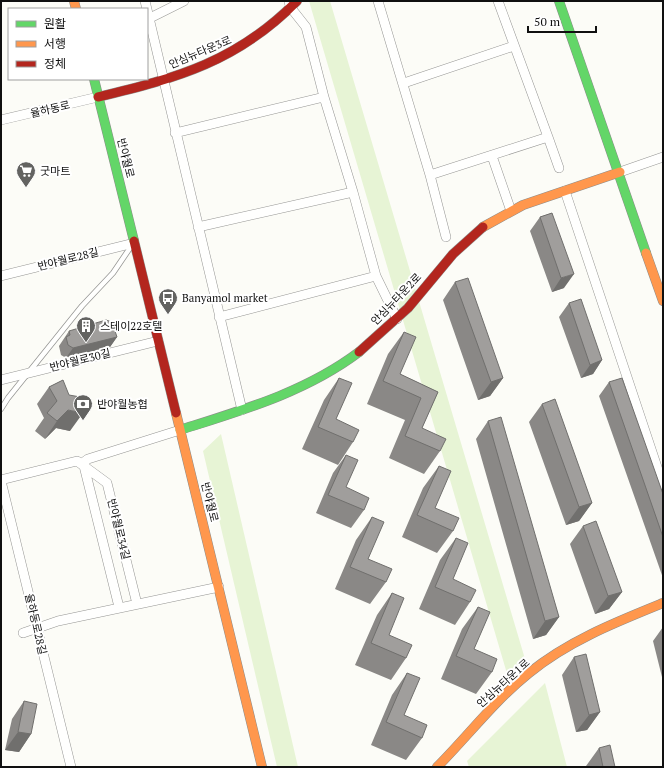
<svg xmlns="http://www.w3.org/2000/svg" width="664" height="768" font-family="'PT Serif','Noto Sans KR',serif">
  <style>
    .green { fill: #e7f4d5 }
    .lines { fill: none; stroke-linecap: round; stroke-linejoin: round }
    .lane-casing { stroke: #969694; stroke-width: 6 }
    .street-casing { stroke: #969694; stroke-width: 10 }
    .fast-casing { stroke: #8d8d8b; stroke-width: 10 }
    .slow-casing { stroke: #8d8d8b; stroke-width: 10 }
    .jam-casing { stroke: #8d8d8b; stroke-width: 10 }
    .lane { stroke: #fffffe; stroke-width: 4.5 }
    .street { stroke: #fffffe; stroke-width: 9 }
    .fast { stroke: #63d668; stroke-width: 9 }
    .slow { stroke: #ff974d; stroke-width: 9 }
    .jam { stroke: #b3261e; stroke-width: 9 }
    .wall { fill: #8a8886 }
    .shaded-wall { fill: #706f6d }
    .building { fill: #a09e9c; stroke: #706f6d }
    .labels { text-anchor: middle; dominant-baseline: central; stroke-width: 4; stroke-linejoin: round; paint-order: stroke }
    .street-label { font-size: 11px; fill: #101010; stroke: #fff }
    .poi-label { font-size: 11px; fill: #101010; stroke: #fff; text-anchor: start }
  </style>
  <rect width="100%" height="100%" fill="#fcfcf7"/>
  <path class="green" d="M309 1H330L525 659 508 677Z
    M221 434 298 767H277L203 451Z
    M545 683 567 767H469L467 761Z"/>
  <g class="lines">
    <defs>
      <path id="lane" d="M1 409 8 398 82 306 113 273 132 245"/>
      <path id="street" d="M145 1 242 410
        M378 1 430 175 548 137 498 1
        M289 2 291 8 306 27 324 97 353 192 376 276 397 319
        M150 18 184 1
        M404 83 514 46
        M1 120 98 97
        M175 133 324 97
        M548 137 559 168
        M492 156 511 211
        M620 172 663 157
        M430 175 446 237
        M565 191 663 485
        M198 227 353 192
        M1 276 134 243
        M219 317 376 276
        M1 380 158 341
        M81 464 88 459 180 430
        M84 466 119 607
        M1 480 77 461 107 483 137 604
        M1 481 71 767
        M23 633 58 621 219 587"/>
      <path id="fast" d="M559 1 646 253
        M94 79 134 241
        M180 430C243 410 306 392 359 352"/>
      <path id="slow" d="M74 1 76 9
        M483 227 523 205 620 172
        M646 253 663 301
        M176 413 262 767
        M437 767C468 736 494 701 529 673 568 641 616 622 663 603"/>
      <path id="jam" d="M98 97C178 78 238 61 297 1
        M134 241 176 413
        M359 352 408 308 453 254 483 227"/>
    </defs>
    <use href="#lane" class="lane-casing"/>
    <use href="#street" class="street-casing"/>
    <use href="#fast" class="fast-casing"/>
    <use href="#slow" class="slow-casing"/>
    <use href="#jam" class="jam-casing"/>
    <use href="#lane" class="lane"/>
    <use href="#street" class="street"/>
    <use href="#fast" class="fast"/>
    <use href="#slow" class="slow"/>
    <use href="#jam" class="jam"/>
  </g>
  <path class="wall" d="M552 213 564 288 552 292 530 231 540 217Z
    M455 282 503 378 490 396 478 400 443 300Z
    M569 303 602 360 593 374 581 378 559 317Z
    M69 331 117 337 110 347 66 358 61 355 59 346Z
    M404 332 400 374 438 392 422 428 440 451 424 474 389 458 405 420 367 404 388 354Z
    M339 378 336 419 353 442 338 465 302 449 324 400Z
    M63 380 70 431 56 428 45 439 35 431 44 418 37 404 49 387Z
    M609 382 663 494V578L599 396Z
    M542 404 592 503 579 521 566 525 529 422Z
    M488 421 559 617 546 635 533 639 476 439Z
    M346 455V487L364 510 351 528 316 513 333 473Z
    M439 466 435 508 453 531 437 553 402 537 423 488Z
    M372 517 368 559 386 582 370 604 335 589 356 540Z
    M583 526 622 592 609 609 595 614 570 544Z
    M456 538 453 579 470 602 455 625 419 609 440 560Z
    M392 593 389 635 406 658 391 680 355 665 377 615Z
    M478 607 474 649 492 672 476 694 441 679 462 629Z
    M663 627V681L653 641Z
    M574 657 600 712 587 730 576 732 562 675Z
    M407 673 404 715 422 738 406 760 371 745 392 695Z
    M24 701 31 734 19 752 5 750 12 719Z
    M599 748 615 767H586V766Z"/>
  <path class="shaded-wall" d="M574 274 564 288 552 292 561 278Z
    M117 337 110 347 66 358 73 348Z
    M602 360 593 374 581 378 590 365Z
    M503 378 490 396 478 400 491 382Z
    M68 410 83 413 70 431 56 428 45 439 57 421Z
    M592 503 579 521 566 525 579 507Z
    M622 592 609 609 595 614 608 596Z
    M559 617 546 635 533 639 545 621Z
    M600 712 587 730 576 732 589 715Z
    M18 732 31 734 19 752 5 750Z"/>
  <path class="building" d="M552 213 574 274 561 278 540 217Z
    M468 278 503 378 491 382 455 282Z
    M581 299 602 360 590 365 569 303Z
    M106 320 112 322 117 337 73 348 68 345 66 337 70 335 69 331Z
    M404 332 416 337 400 374 438 392 422 428 446 439 440 451 405 436 421 398 383 381Z
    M339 378 352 383 336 419 359 430 353 442 318 427Z
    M622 378 663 494V537L609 382Z
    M63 380 69 395 86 398 83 413 68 410 57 421 47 413 57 401 49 387Z
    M555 399 592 503 579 507 542 404Z
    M501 417 559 617 545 621 488 421Z
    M346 455 358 460 346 487 369 498 364 510 328 495Z
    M439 466 451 471 435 508 459 518 453 531 417 515Z
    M372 517 384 522 368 559 392 569 386 582 350 567Z
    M596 521 622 592 608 596 583 526Z
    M456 538 468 543 453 579 476 590 470 602 435 587Z
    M392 593 404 598 389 635 412 645 406 658 371 643Z
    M478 607 490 612 474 649 497 659 492 672 456 656Z
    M586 654 600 712 589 715 574 657Z
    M407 673 420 678 404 715 427 725 422 738 386 722Z
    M24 701 37 704 31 734 18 732Z
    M610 745 615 767H603L599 748Z"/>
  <defs>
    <symbol id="supermarket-pin" viewBox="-11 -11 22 30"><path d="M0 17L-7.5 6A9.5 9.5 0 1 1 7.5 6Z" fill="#636361" stroke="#fff"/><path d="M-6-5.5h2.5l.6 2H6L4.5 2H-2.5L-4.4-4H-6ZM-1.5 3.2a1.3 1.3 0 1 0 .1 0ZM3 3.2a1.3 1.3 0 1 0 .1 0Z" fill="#fff"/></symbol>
    <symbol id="bus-pin" viewBox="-11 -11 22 30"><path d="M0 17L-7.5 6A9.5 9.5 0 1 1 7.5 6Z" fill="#636361" stroke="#fff"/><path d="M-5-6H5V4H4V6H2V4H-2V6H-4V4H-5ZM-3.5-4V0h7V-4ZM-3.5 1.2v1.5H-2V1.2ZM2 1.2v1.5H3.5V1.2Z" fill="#fff"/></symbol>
    <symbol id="building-pin" viewBox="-11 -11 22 30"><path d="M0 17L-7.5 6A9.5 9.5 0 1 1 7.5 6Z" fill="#636361" stroke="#fff"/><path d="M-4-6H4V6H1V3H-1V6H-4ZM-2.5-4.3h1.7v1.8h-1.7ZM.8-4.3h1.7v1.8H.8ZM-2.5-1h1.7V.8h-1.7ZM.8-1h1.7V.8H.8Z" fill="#fff"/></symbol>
    <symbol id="bank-pin" viewBox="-11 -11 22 30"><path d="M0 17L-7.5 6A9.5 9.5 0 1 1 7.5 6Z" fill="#636361" stroke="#fff"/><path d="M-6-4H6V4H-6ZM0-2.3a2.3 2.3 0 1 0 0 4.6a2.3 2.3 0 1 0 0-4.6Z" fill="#fff"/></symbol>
  </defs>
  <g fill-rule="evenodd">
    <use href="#supermarket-pin" x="15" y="160" width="22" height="30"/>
    <use href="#bus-pin" x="157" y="287" width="22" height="30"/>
    <use href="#building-pin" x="75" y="315" width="22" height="30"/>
    <use href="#bank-pin" x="72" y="393" width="22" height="30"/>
  </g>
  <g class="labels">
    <g class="street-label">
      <text transform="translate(200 52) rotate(-23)">안심뉴타운3로</text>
      <text transform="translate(50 109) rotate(-13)">율하동로</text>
      <text transform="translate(126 158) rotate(76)">반야월로</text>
      <text transform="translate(68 259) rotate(-14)">반야월로28길</text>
      <text transform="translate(396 299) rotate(-46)">안심뉴타운2로</text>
      <text transform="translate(80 360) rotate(-14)">반야월로30길</text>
      <text transform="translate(210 502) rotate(76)">반야월로</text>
      <text transform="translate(119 529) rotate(76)">반야월로34길</text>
      <text transform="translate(36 624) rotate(77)">율하동로28길</text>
      <text transform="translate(503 683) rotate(-42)">안심뉴타운1로</text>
    </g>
    <g class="poi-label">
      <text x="40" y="171">굿마트</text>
      <text x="182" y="298">Banyamol market</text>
      <text x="100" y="326">스테이22호텔</text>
      <text x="97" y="404">반야월농협</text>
    </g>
  </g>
  <rect width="664" height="768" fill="none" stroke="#101010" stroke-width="4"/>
  <rect x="8" y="8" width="140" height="72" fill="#ffffff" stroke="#9f9f9f"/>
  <rect x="16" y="21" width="20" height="6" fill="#63d668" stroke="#9f9f9f"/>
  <text x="44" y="28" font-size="12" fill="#101010">원활</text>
  <rect x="16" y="41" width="20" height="6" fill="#ff974d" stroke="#9f9f9f"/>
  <text x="44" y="48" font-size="12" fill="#101010">서행</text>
  <rect x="16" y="61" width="20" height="6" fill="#b3261e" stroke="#9f9f9f"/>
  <text x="44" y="68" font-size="12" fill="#101010">정체</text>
  <path d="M528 26v6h68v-6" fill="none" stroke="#101010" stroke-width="2"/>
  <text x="534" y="26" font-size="12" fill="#101010" stroke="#ffffff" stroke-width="3" paint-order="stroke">50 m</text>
</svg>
